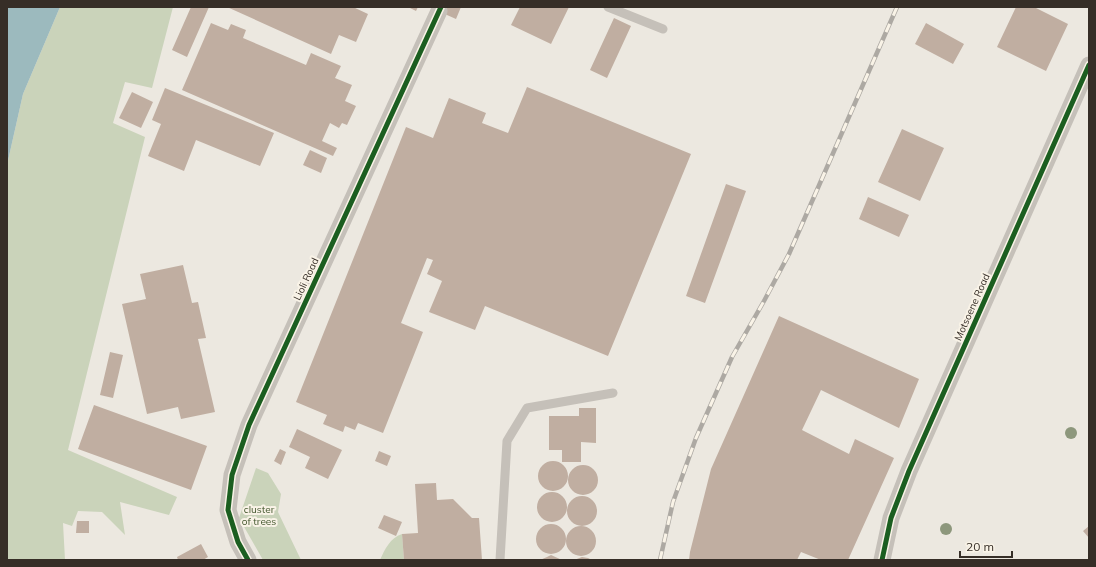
<svg xmlns="http://www.w3.org/2000/svg" width="1096" height="567" font-family="Mulish,sans-serif">
  <style>
    .green { fill: #cad3ba }
    .water { fill: #9cbabe }
    .building { fill: #c0aea1 }
    .lines { fill: none; stroke-linecap: round; stroke-linejoin: round }
    .lane { stroke: #c5c0b9; stroke-width: 9 }
    .street { stroke: #c5c0b9; stroke-width: 17 }
    .rail-casing { stroke: #ada9a3; stroke-width: 4.5 }
    .rail { stroke: #f9f3e7; stroke-width: 3; stroke-dasharray: 9; stroke-linecap: butt }
    .cycleway-casing { stroke: #f9f3e7; stroke-width: 8 }
    .cycleway { stroke: #1b5e20; stroke-width: 5 }
    .tree { fill: #8d977c }
    .labels { text-anchor: middle; dominant-baseline: central; stroke-width: 4; stroke-linejoin: round; paint-order: stroke }
    .street-label { font-size: 10px; fill: #362e27; stroke: #f9f3e7 }
    .park-label { font-size: 10px; fill: #40542b; stroke: #f9f3e7 }
  </style>
  <rect width="100%" height="100%" fill="#ece8e0"/>
  <path class="green" d="M60 7H173L152 88 125 82 113 123 145 137 68 450 177 497 169 515 120 502 125 535 102 512 78 511 72 526 63 523 65 560H7V165L23 94Z
    M256 468 268 473 281 494 278 512 301 560H263L239 518Z
    M402 534 404 560H380C385 549 390 538 402 534Z"/>
  <path class="water" d="M7 7H60L23 94 7 165Z"/>
  <path class="building" d="M191 7H209L187 57 172 50Z
    M227 7H353L368 14 356 42 339 35 331 54Z
    M408 7H418L416 11Z
    M429 7H461L456 19Z
    M520 7H569L551 44 511 25Z
    M1016 7H1034L1068 24 1046 71 997 47Z
    M614 18 631 26 607 78 590 70Z
    M211 23 228 30 231 24 246 30 243 38 306 65 311 53 341 66 335 78 352 85 345 101 356 106 347 125 342 123 339 128 330 123 322 141 337 148 333 156 182 90Z
    M926 23 964 44 953 64 915 44Z
    M527 87 691 154 608 356 485 306 475 330 429 312 442 281 427 274 433 260 427 258 401 323 423 332 383 433 358 423 355 430 345 426 343 432 323 424 327 415 296 402 406 127 433 138 449 98 486 113 482 123 508 133Z
    M165 88 274 133 260 166 196 140 184 171 148 156 161 124 152 120Z
    M132 92 153 102 141 128 119 118Z
    M902 129 944 148 920 201 878 182Z
    M310 150 327 158 321 173 303 165Z
    M726 184 746 191 705 303 686 296Z
    M868 197 909 215 899 237 859 219Z
    M183 265 192 303 198 302 206 338 198 339 215 412 181 419 178 407 147 414 122 304 146 299 140 274Z
    M779 316 919 379 899 428 821 390 802 430 849 454 855 439 894 458 848 560H821L801 552 797 560H689L690 552 711 469Z
    M110 352 123 355 113 398 100 395Z
    M94 405 207 446 191 490 78 449Z
    M579 408H596V443L581 442V462H562V450H549V416H579Z
    M297 429 342 450 328 479 305 468 310 457 289 447Z
    M280 449 286 452 281 465 274 461Z
    M379 451 391 456 387 466 375 461Z
    M538 476a15 15 0 1 1 30 0a15 15 0 1 1-30 0Z
    M568 480a15 15 0 1 1 30 0a15 15 0 1 1-30 0Z
    M436 483 437 500 453 499 472 518H479L482 560H404L402 534 418 533 415 484Z
    M537 507a15 15 0 1 1 30 0a15 15 0 1 1-30 0Z
    M567 511a15 15 0 1 1 30 0a15 15 0 1 1-30 0Z
    M384 515 402 522 396 536 378 528Z
    M77 521H89V533H76Z
    M536 539a15 15 0 1 1 30 0a15 15 0 1 1-30 0Z
    M1089 526V538L1083 531Z
    M566 541a15 15 0 1 1 30 0a15 15 0 1 1-30 0Z
    M201 544 208 557 203 560H178L177 557Z
    M551 555 562 560H540L547 557Z
    M582 557 588 558 592 560H574Z"/>
  <g class="lines">
    <path class="lane" d="M608 7 663 29
      M500 560 507 441 527 408 613 393"/>
    <path class="street" d="M248 560 238 542 228 510 232 475 249 425 439 11
      M882 560 891 518 909 471 1089 65"/>
    <defs>
      <path id="rail" d="M660 560 673 502 696 438 732 357 764 301 789 254 897 7"/>
    </defs>
    <use href="#rail" class="rail-casing"/>
    <use href="#rail" class="rail"/>
    <defs>
      <path id="cycleway" d="M248 560 238 542 228 510 232 475 249 425 441 7
        M882 560 891 518 909 471 1089 65"/>
    </defs>
    <use href="#cycleway" class="cycleway-casing"/>
    <use href="#cycleway" class="cycleway"/>
  </g>
  <g class="tree">
    <circle cx="1071" cy="433" r="6"/>
    <circle cx="946" cy="529" r="6"/>
  </g>
  <g class="labels">
    <g class="street-label">
      <text transform="translate(306 279) rotate(-65)">Lioli Road</text>
      <text transform="translate(972 307) rotate(-66)">Motsoene Road</text>
    </g>
    <g class="park-label">
      <text x="259" y="509">cluster<tspan x="259" dy="12">of trees</tspan></text>
    </g>
  </g>
  <rect width="1096" height="567" fill="none" stroke="#362e27" stroke-width="16"/>
  <path d="M960 551v6h52v-6" fill="none" stroke="#362e27" stroke-width="2"/>
  <text x="966" y="551" font-size="12" fill="#362e27" stroke="#f9f3e7" stroke-width="3" paint-order="stroke">20 m</text>
</svg>
